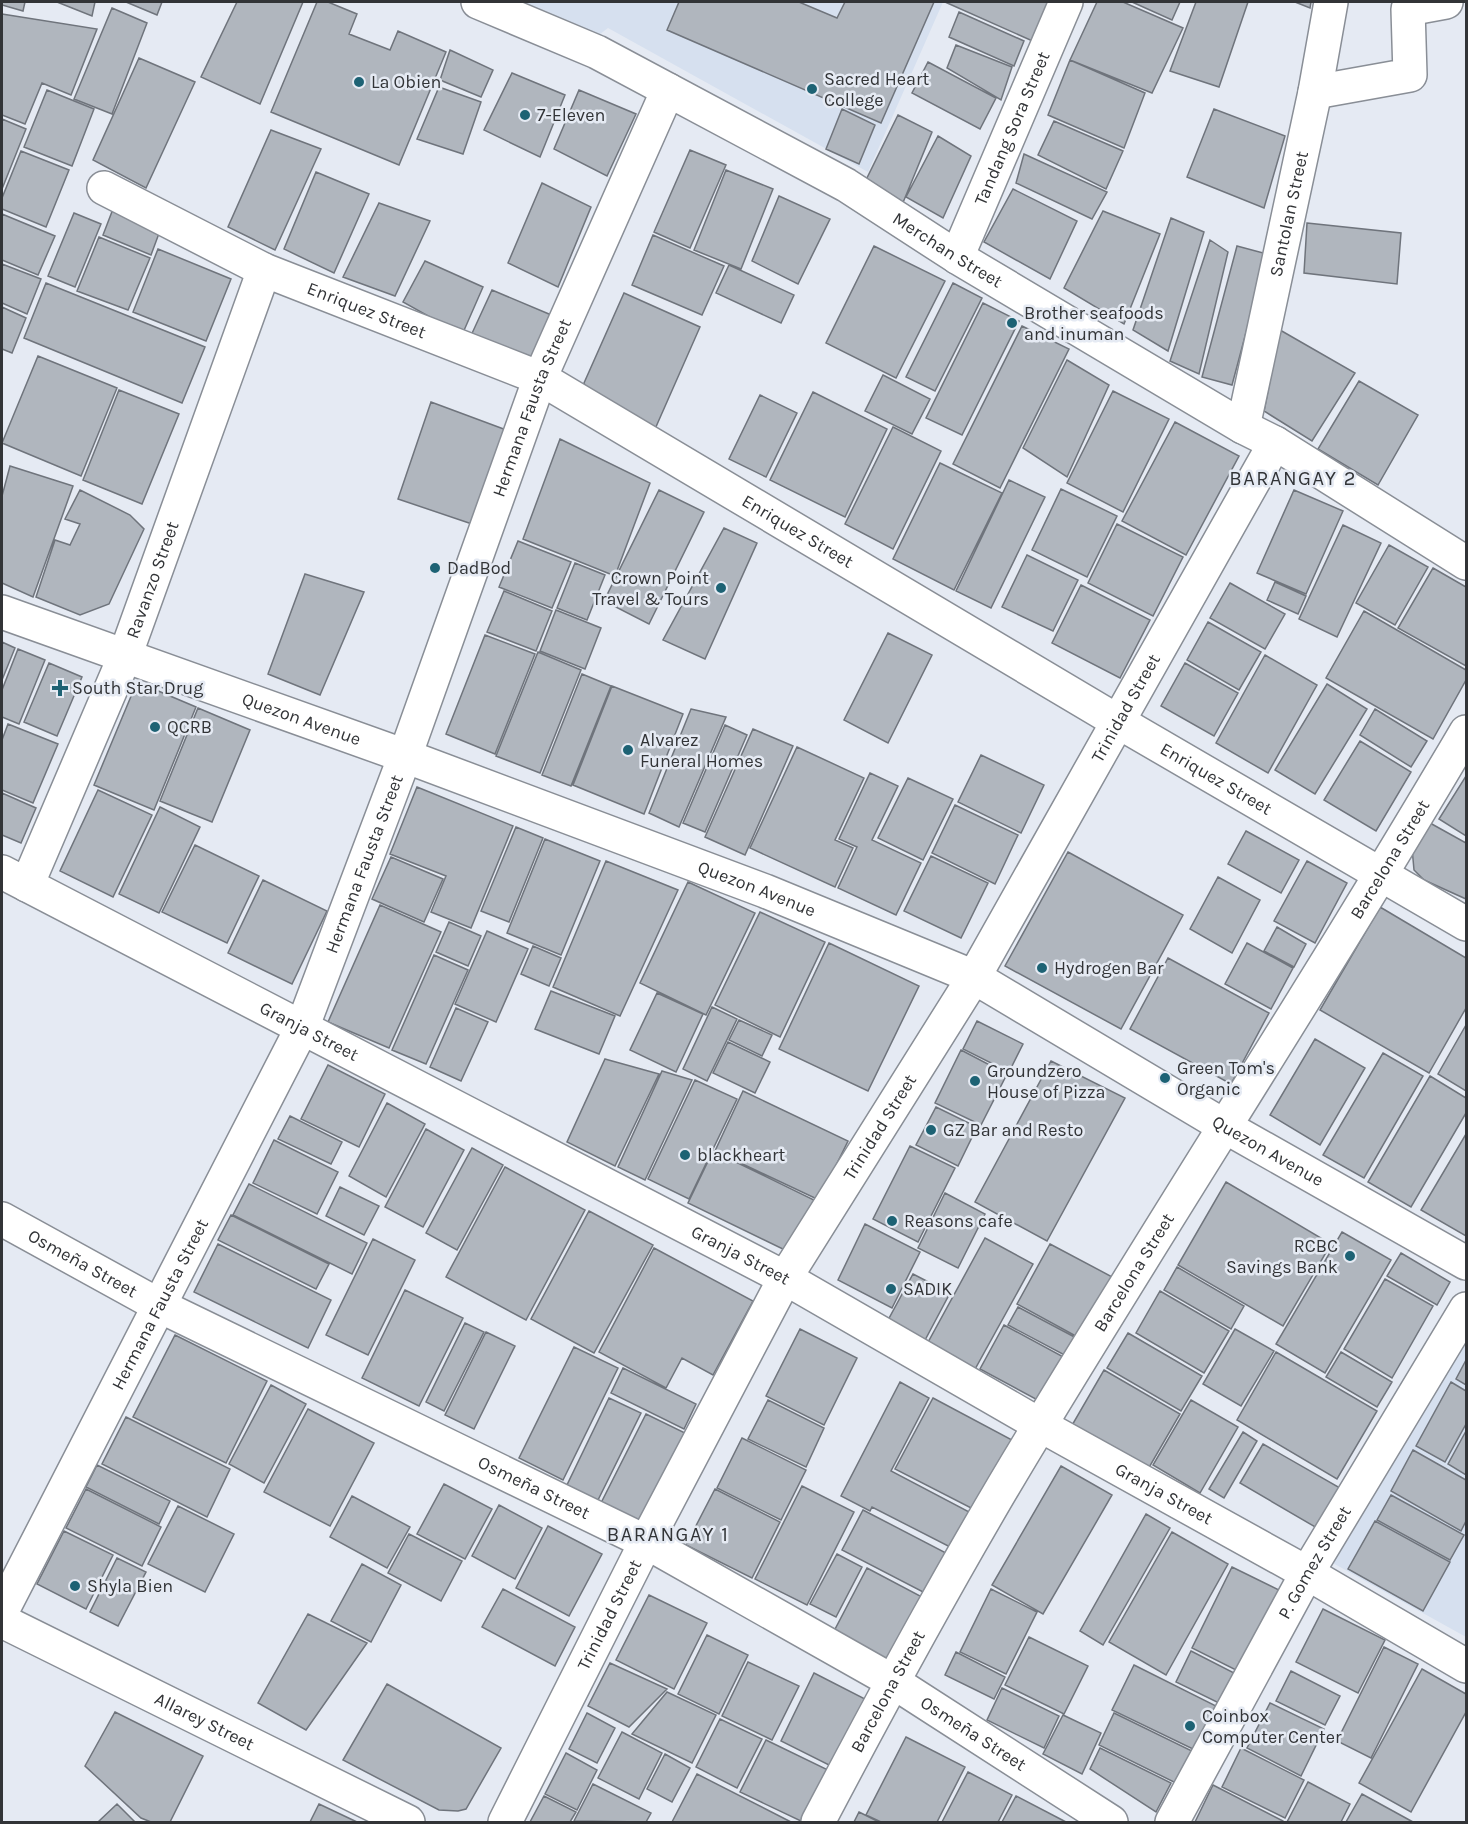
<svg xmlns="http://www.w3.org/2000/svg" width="1468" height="1824" font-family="Karla,sans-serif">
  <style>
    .built { fill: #d6e0ef }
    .building { fill: #b0b6be; stroke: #6f747c; stroke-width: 1.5 }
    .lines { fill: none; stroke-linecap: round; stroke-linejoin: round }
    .minor-casing { stroke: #898e96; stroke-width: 36 }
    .major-casing { stroke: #898e96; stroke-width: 36 }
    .minor { stroke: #fff; stroke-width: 33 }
    .major { stroke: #fff; stroke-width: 33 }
    .poi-dot { fill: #1d6274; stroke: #e5eaf3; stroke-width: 2 }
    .labels { text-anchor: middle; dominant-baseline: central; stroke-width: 5; stroke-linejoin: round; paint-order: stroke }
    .poi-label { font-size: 18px; fill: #323437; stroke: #e5eaf3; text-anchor: start }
    .street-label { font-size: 18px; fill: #323437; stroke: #e5eaf3 }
    .neighbourhood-label { font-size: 20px; letter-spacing: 1.5px; fill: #323437; stroke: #e5eaf3 }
  </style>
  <rect width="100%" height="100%" fill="#e5eaf3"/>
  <path class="built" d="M514 2H943L868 172 608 28 591 41 594 32Z
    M1466 1342V1637L1331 1562Z"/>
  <path class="building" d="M2 2H25L23 11 2 5Z
    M57 2H95L92 16Z
    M126 2H162L157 15Z
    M237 2H303L260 104 201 77Z
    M317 2H328L357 14 349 34 390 50 398 31 446 52 399 165 271 112Z
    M679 2H799L837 18 845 2H934L881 123 667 30Z
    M945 2H1053L1037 43Z
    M1097 2H1123L1183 28 1152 93 1070 60Z
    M1132 2H1180L1172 20Z
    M1196 2H1248L1219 87 1170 71Z
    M1295 2H1311L1310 8Z
    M112 8 147 23 112 114 74 99Z
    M959 12 1024 41 1014 66 949 37Z
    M2 14 97 29 71 95 42 83 25 124 2 115Z
    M956 45 1012 67 1001 100 947 68Z
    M450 50 493 70 481 97 440 80Z
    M139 58 195 82 146 188 93 160Z
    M1070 60 1145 93 1124 148 1048 115Z
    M928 62 996 98 980 129 912 93Z
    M512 73 565 95 540 157 484 130Z
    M439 87 481 102 463 154 417 139Z
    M47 90 94 109 72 166 24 147Z
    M579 90 636 114 607 176 554 149Z
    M842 109 875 125 859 164 826 149Z
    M1214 109 1285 136 1264 208 1187 177Z
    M898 115 932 132 902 205 864 184Z
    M2 119 26 129 2 189Z
    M1054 121 1123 151 1106 189 1038 155Z
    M271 130 321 149 275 250 228 227Z
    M938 136 971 156 943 218 906 197Z
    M690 150 726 165 690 248 654 232Z
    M21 151 69 170 46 227 2 209V198Z
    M1024 154 1107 192 1092 219 1016 183Z
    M726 170 773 189 741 269 694 250Z
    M316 172 369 194 334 273 284 249Z
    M542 183 591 207 558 287 508 263Z
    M1013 189 1077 221 1050 279 984 242Z
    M779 196 830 219 798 284 752 261Z
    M379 203 430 221 395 296 343 277Z
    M113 209 161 228 151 255 103 235Z
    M1103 211 1160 234 1124 324 1064 288Z
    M74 213 101 224 75 287 48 276Z
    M2 214 55 236 38 275 2 260Z
    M1171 218 1204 232 1168 351 1133 330Z
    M1307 223 1401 233 1397 284 1304 273Z
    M653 235 724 266 702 315 632 285Z
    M99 237 150 258 128 310 77 291Z
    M1210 240 1228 252 1199 374 1170 361Z
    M874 246 945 281 896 378 826 343Z
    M1237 246 1267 254 1232 385 1202 377Z
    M158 249 231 279 206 341 133 312Z
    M425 261 483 287 462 335 403 302Z
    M2 264 41 279 27 314 2 303Z
    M729 265 794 295 781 323 716 293Z
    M46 283 205 347 182 403 24 338Z
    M953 283 982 298 935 391 906 377Z
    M492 290 556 317 530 369 468 342Z
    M624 293 700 327 655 429 591 400 584 383Z
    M983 303 1019 321 962 435 926 418Z
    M2 307 26 318 12 353 2 349Z
    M1022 326 1069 349 1000 488 953 464Z
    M1280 330 1355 373 1312 441 1264 411Z
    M38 356 117 388 81 476 2 443Z
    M1067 360 1109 385 1067 477 1023 448Z
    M883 375 930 399 912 434 865 411Z
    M1359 381 1418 415 1378 485 1318 449Z
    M119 390 179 414 142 504 83 480Z
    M1113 391 1169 419 1123 512 1067 483Z
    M813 392 887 429 845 517 770 480Z
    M760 395 797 413 766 477 729 459Z
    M431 402 509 431 475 525 398 499Z
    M1175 422 1239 456 1186 555 1122 521Z
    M893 427 941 451 893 549 845 524Z
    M560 439 650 483 615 576 523 539Z
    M940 463 1002 493 954 590 893 559Z
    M10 466 73 486 33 597 2 583V496Z
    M1009 480 1045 497 991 608 956 591Z
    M1061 489 1117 516 1087 577 1032 550Z
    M80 490 130 515 144 529 109 604 80 615 36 597 55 540 70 545 80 524 65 519Z
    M659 490 704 512 649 624 604 601Z
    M1294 490 1343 511 1306 594 1257 573Z
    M1117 524 1183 557 1153 616 1088 583Z
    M1343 525 1381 543 1337 637 1299 619Z
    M724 528 757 543 705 659 663 640Z
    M518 541 571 562 552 608 499 587Z
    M1389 545 1428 567 1395 625 1356 603Z
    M1027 555 1078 580 1053 631 1002 607Z
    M575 563 605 575 587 620 557 608Z
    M1433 568 1466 587V666L1398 628Z
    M305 574 364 592 320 695 268 674Z
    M1275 582 1306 596 1298 614 1267 600Z
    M1230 583 1285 614 1265 649 1210 618Z
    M1081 585 1150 620 1120 678 1052 643Z
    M504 591 552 611 536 651 487 632Z
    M556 610 601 628 585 669 540 651Z
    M1364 611 1466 670V680L1433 739 1326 678Z
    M1208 622 1261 652 1239 690 1187 660Z
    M888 633 932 655 888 743 844 720Z
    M485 635 535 654 495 754 446 734Z
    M2 642 15 648 2 680Z
    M18 649 45 660 19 724 2 717V690Z
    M538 652 581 670 540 773 496 756Z
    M1265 655 1317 685 1268 773 1216 743Z
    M49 663 82 677 57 736 24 722Z
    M1185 663 1238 693 1214 736 1161 706Z
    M582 674 611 686 571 786 542 775Z
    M137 682 196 707 154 810 94 785Z
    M1327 684 1367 709 1315 794 1275 770Z
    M612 686 683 714 644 814 573 785Z
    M198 708 250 730 212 822 160 801Z
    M691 709 726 717 679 827 649 813Z
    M1375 709 1427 741 1411 767 1360 735Z
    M8 724 58 744 33 803 2 790V740Z
    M725 725 747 735 705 832 683 823Z
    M753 729 793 746 745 855 705 837Z
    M1360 741 1411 772 1376 831 1324 800Z
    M797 747 864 778 835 840 853 848 835 887 750 848Z
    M981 755 1044 785 1021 833 958 802Z
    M870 773 898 786 872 840 921 863 896 915 838 888 857 847 839 839Z
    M1466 776V836L1439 819Z
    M908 778 953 799 923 860 878 838Z
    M417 787 513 826 471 928 431 912 446 876 390 854Z
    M98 790 152 815 113 897 60 871Z
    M2 793 36 808 21 843 2 835Z
    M955 805 1018 835 995 884 932 853Z
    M160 807 200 827 159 913 119 894Z
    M1430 823 1466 843V899L1424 880 1414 870 1412 848Z
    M516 827 543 838 509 922 481 911Z
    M1246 831 1299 860 1281 893 1228 864Z
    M545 839 600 861 561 955 507 933Z
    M195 845 259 876 227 943 162 912Z
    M1068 852 1183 915 1121 1029 1005 966Z
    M931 856 988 883 961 938 904 911Z
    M391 857 443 879 424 922 372 899Z
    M606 861 678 890 620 1016 553 987Z
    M1307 861 1347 883 1315 943 1274 921Z
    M1218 877 1260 900 1232 953 1190 929Z
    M263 880 327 911 292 984 228 953Z
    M688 882 755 913 706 1015 640 983Z
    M380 905 441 932 389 1048 328 1022Z
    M1380 907 1466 958V1008L1429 1073 1320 1010Z
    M760 912 825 942 780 1037 715 1005Z
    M449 922 481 936 468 966 436 952Z
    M1277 927 1306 944 1294 967 1264 951Z
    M487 931 528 949 496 1022 455 1004Z
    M829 943 919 986 868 1091 779 1049Z
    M1247 943 1293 968 1271 1009 1225 984Z
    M533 946 561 958 549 986 521 974Z
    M434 955 468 970 426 1064 392 1050Z
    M1168 958 1269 1013 1231 1084 1130 1029Z
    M551 991 615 1016 599 1054 535 1029Z
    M657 993 703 1014 676 1072 630 1050Z
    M712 1007 737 1019 707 1081 683 1069Z
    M456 1008 488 1022 461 1081 430 1067Z
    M739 1020 772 1035 762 1056 729 1040Z
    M977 1021 1023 1044 1009 1072 963 1049Z
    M1466 1025V1091L1438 1074Z
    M1315 1039 1365 1068 1320 1145 1270 1115Z
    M728 1042 770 1062 755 1093 713 1073Z
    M961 1050 1007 1074 981 1125 935 1103Z
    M1383 1053 1423 1076 1364 1178 1323 1155Z
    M605 1059 659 1074 615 1166 567 1142Z
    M1051 1061 1125 1098 1047 1241 975 1202Z
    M328 1065 385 1094 359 1147 301 1119Z
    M662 1071 692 1080 645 1180 618 1167Z
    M1430 1076 1466 1098V1113L1411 1207 1368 1182Z
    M695 1080 737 1099 689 1199 648 1179Z
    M743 1091 848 1141 819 1200 715 1151Z
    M387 1103 425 1124 386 1197 349 1176Z
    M936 1107 977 1127 958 1166 916 1145Z
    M290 1116 342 1142 331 1164 278 1139Z
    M426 1129 464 1150 423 1227 385 1207Z
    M1466 1134V1236L1421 1210Z
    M274 1140 338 1172 317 1214 253 1183Z
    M910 1146 955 1168 918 1242 873 1219Z
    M472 1148 503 1165 457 1250 426 1233Z
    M713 1151 814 1200 789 1252 688 1203Z
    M505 1167 585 1210 526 1320 446 1277Z
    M1226 1182 1331 1244 1283 1326 1178 1265Z
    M249 1184 367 1243 352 1274 233 1215Z
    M340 1187 379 1206 364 1235 326 1216Z
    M945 1193 985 1214 958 1268 918 1248Z
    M589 1211 653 1245 594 1353 531 1319Z
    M231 1215 329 1264 316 1289 218 1240Z
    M865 1224 920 1252 892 1308 838 1280Z
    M1342 1232 1391 1260 1325 1373 1276 1344Z
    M985 1238 1033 1264 974 1371 926 1346Z
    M373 1239 415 1260 368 1355 326 1335Z
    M218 1244 331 1300 308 1348 194 1292Z
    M1050 1244 1116 1279 1083 1340 1017 1304Z
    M654 1248 753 1301 713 1375 682 1358 666 1388 599 1352Z
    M1401 1253 1450 1282 1437 1305 1387 1276Z
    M1177 1267 1244 1306 1231 1329 1164 1290Z
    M913 1274 950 1293 924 1342 887 1322Z
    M1385 1279 1433 1306 1392 1378 1344 1349Z
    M405 1290 463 1318 419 1406 362 1378Z
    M1160 1291 1229 1331 1204 1373 1136 1333Z
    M1018 1307 1082 1341 1072 1359 1008 1325Z
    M465 1323 484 1332 444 1411 426 1402Z
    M1004 1325 1069 1360 1045 1404 980 1369Z
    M800 1329 857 1358 824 1425 766 1396Z
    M1235 1329 1274 1351 1241 1406 1203 1384Z
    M486 1332 515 1346 474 1429 445 1415Z
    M1128 1333 1202 1376 1181 1411 1107 1368Z
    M175 1335 267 1381 226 1463 133 1417Z
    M574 1347 618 1368 563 1480 519 1458Z
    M1276 1352 1377 1411 1337 1479 1237 1420Z
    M1341 1352 1392 1382 1377 1407 1326 1377Z
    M1466 1360V1385L1456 1379Z
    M623 1368 696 1404 684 1429 611 1393Z
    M1104 1370 1180 1414 1147 1471 1071 1427Z
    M900 1382 929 1398 891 1471 973 1514 954 1549 872 1507 870 1511 841 1496Z
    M1451 1382 1466 1391V1424L1445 1462 1416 1446Z
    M271 1385 306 1404 264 1483 229 1464Z
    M609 1398 641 1413 597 1502 566 1487Z
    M933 1398 1012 1440 975 1510 895 1469Z
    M768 1400 824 1428 806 1467 748 1439Z
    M1191 1400 1238 1427 1200 1493 1153 1465Z
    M308 1409 374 1443 330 1526 264 1492Z
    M646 1414 685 1433 640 1523 601 1503Z
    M126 1417 230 1469 207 1517 102 1464Z
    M1466 1431V1475L1448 1464Z
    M1243 1432 1257 1441 1224 1498 1209 1489Z
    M742 1438 806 1470 781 1520 717 1488Z
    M1263 1444 1340 1488 1317 1528 1240 1483Z
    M1413 1450 1466 1480V1521L1461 1531 1391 1491Z
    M97 1465 170 1501 159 1524 86 1487Z
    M1061 1466 1112 1495 1043 1614 992 1585Z
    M444 1484 492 1509 465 1559 417 1534Z
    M802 1486 854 1512 807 1605 755 1579Z
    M86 1489 161 1527 142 1566 66 1528Z
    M715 1489 780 1522 752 1578 686 1545Z
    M1391 1495 1464 1535 1450 1560 1377 1520Z
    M352 1496 410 1527 387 1568 330 1537Z
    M499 1505 542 1528 515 1579 472 1556Z
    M178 1506 234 1534 205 1592 148 1564Z
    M863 1510 946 1553 925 1593 842 1550Z
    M1146 1514 1170 1528 1103 1645 1080 1631Z
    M1375 1521 1450 1562 1423 1611 1348 1569Z
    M548 1526 602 1554 569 1616 516 1588Z
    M64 1531 113 1555 86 1609 37 1584Z
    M1172 1532 1228 1564 1166 1675 1109 1642Z
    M409 1534 462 1561 441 1601 388 1573Z
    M837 1554 862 1567 836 1617 810 1604Z
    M117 1558 146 1572 118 1626 90 1612Z
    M362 1564 401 1585 371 1642 331 1621Z
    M1232 1567 1279 1590 1238 1671 1192 1648Z
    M867 1568 922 1597 886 1664 832 1635Z
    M503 1589 575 1627 555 1666 482 1627Z
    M991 1589 1037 1612 1006 1674 960 1652Z
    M649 1595 707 1623 674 1689 616 1660Z
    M1323 1609 1385 1640 1358 1693 1296 1662Z
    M308 1614 367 1643 306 1730 258 1703Z
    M707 1635 748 1655 719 1714 678 1694Z
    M1029 1637 1088 1666 1064 1714 1005 1685Z
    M1384 1647 1418 1664 1371 1758 1337 1741Z
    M1191 1651 1238 1675 1223 1705 1176 1682Z
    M956 1652 1005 1677 994 1699 945 1675Z
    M748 1662 799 1686 772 1740 722 1716Z
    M610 1663 667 1689 629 1727 588 1706Z
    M1134 1665 1216 1706 1195 1750 1112 1710Z
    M1422 1669 1466 1694V1712L1411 1812 1359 1783Z
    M1291 1671 1340 1696 1325 1725 1276 1701Z
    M814 1673 865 1699 831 1766 781 1741Z
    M387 1684 501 1748 466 1809 458 1811 439 1810 343 1760Z
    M1002 1688 1059 1716 1044 1748 987 1720Z
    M667 1692 716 1715 692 1763 632 1734Z
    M1270 1703 1324 1729 1301 1776 1247 1748Z
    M115 1712 203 1756 170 1822H151L141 1818 85 1766Z
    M587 1713 615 1728 597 1763 569 1749Z
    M1114 1713 1194 1752 1178 1784 1099 1745Z
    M1063 1715 1101 1733 1082 1774 1043 1754Z
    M720 1719 762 1739 737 1788 696 1767Z
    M622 1732 662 1753 639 1799 598 1778Z
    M906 1737 965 1767 937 1822H881L866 1815Z
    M766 1740 828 1770 803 1822 740 1792Z
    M1100 1748 1171 1783 1156 1812 1090 1769Z
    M1241 1748 1304 1780 1285 1818 1222 1787Z
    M566 1753 597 1770 577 1810 545 1794Z
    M665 1754 690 1768 672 1802 647 1789Z
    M968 1772 1012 1795 998 1822H942Z
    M697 1774 791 1822H672Z
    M1308 1782 1350 1804 1341 1822H1287Z
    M593 1784 651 1813 646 1822 574 1821Z
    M1213 1785 1283 1821V1822H1195Z
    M1362 1794 1413 1822H1346Z
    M544 1796 576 1812 570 1822H530Z
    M1016 1796 1066 1822H1002Z
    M117 1804 135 1822H98Z
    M319 1804 357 1822H310Z
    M859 1812 879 1822H854Z"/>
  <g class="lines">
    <defs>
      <g id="minor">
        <path id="s1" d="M478 2 597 52 846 185 957 257 1243 427 1275 443 1466 563"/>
        <path d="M1315 92 1410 75 1408 9 1446 2"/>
        <path id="s2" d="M104 188 264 270 540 378 1117 721 1466 924"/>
        <path id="s3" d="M957 257 1066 2"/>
        <path id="s4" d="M1243 427 1315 92 1331 2"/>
        <path id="s5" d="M2 872 785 1278 1040 1425 1307 1573 1466 1666"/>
        <path id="s6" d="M27 885 125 656 264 270"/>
        <path id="s7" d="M2 1219 160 1306 646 1542 892 1681 1111 1822"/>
        <path id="s8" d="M2 1611 302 1028 405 756 540 378 668 90"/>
        <path id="s9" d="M2 1621 408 1822"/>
        <path id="s10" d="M505 1822 646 1542 785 1278 974 977 1275 443"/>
        <path id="s11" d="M818 1822C889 1687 962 1552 1042 1422 1182 1191 1329 965 1466 732"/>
      </g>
      <g id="major">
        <path id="s12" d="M2 612 405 756 765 891 974 977 1224 1126 1466 1263"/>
        <path id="s13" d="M1172 1822 1307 1573 1466 1309"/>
      </g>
    </defs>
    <use href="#minor" class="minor-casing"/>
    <use href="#major" class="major-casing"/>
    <use href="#minor" class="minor"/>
    <use href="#major" class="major"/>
  </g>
  <g class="poi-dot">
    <circle cx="359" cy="82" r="6"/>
    <circle cx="812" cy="89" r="6"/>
    <circle cx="525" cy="115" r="6"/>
    <circle cx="1012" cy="323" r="6"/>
    <circle cx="435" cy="568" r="6"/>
    <circle cx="721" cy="588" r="6"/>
    <path d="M57 679h6v6h6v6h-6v6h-6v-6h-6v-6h6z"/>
    <circle cx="155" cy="727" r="6"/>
    <circle cx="628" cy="750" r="6"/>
    <circle cx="1042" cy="968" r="6"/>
    <circle cx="1165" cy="1078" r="6"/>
    <circle cx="975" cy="1081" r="6"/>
    <circle cx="931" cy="1130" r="6"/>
    <circle cx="685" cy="1155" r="6"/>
    <circle cx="892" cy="1221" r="6"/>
    <circle cx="1350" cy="1256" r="6"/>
    <circle cx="891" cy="1289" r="6"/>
    <circle cx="75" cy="1586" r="6"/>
    <circle cx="1190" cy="1726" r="6"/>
  </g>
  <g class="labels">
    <g class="poi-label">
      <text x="824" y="79">Sacred Heart<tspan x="824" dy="21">College</tspan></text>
      <text x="371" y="82">La Obien</text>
      <text x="537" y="115">7-Eleven</text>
      <text x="1024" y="313">Brother seafoods<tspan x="1024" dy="21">and inuman</tspan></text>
      <text x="447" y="568">DadBod</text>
      <text x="709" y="578" text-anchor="end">Crown Point<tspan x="709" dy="21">Travel &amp; Tours</tspan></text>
      <text x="72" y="688">South Star Drug</text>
      <text x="167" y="727">QCRB</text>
      <text x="640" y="740">Alvarez<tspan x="640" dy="21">Funeral Homes</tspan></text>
      <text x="1054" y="968">Hydrogen Bar</text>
      <text x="1177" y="1068">Green Tom's<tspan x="1177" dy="21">Organic</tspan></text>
      <text x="987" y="1071">Groundzero<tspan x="987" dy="21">House of Pizza</tspan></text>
      <text x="943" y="1130">GZ Bar and Resto</text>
      <text x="697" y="1155">blackheart</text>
      <text x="904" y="1221">Reasons cafe</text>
      <text x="1338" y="1246" text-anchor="end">RCBC<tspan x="1338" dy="21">Savings Bank</tspan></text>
      <text x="903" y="1289">SADIK</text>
      <text x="87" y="1586">Shyla Bien</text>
      <text x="1202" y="1716">Coinbox<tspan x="1202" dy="21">Computer Center</tspan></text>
    </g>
    <g class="street-label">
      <text stroke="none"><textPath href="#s3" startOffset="140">Tandang Sora Street</textPath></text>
      <text stroke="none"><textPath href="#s4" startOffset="218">Santolan Street</textPath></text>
      <text stroke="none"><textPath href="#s1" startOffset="532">Merchan Street</textPath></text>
      <text stroke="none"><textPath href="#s2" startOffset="290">Enriquez Street</textPath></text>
      <text stroke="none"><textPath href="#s8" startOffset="1317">Hermana Fausta Street</textPath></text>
      <text stroke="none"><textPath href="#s2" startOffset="776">Enriquez Street</textPath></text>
      <text stroke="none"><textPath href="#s6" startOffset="330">Ravanzo Street</textPath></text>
      <text stroke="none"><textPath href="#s10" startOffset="1276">Trinidad Street</textPath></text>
      <text stroke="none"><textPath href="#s12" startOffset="318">Quezon Avenue</textPath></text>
      <text stroke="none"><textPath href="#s2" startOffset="1262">Enriquez Street</textPath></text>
      <text stroke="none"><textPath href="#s11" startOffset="1120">Barcelona Street</textPath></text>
      <text stroke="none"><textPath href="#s8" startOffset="831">Hermana Fausta Street</textPath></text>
      <text stroke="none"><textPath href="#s12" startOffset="804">Quezon Avenue</textPath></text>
      <text stroke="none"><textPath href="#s5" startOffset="346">Granja Street</textPath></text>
      <text stroke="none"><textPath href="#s10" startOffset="790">Trinidad Street</textPath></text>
      <text stroke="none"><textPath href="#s12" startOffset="1380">Quezon Avenue</textPath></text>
      <text stroke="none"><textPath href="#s5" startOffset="832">Granja Street</textPath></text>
      <text stroke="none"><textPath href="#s7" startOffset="92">Osmeña Street</textPath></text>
      <text stroke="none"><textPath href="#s11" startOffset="634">Barcelona Street</textPath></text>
      <text stroke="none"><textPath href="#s8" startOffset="345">Hermana Fausta Street</textPath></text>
      <text stroke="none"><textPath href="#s7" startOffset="596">Osmeña Street</textPath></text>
      <text stroke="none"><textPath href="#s5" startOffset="1318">Granja Street</textPath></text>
      <text stroke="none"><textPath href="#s13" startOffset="296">P. Gomez Street</textPath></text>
      <text stroke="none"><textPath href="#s10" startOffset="232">Trinidad Street</textPath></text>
      <text stroke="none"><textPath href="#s11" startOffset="148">Barcelona Street</textPath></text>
      <text stroke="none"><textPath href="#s9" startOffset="226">Allarey Street</textPath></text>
      <text stroke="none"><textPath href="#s7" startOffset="1100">Osmeña Street</textPath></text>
    </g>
    <g class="neighbourhood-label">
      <text x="1293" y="478">BARANGAY 2</text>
      <text x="668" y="1534">BARANGAY 1</text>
    </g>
  </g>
  <rect width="1468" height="1824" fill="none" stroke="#323437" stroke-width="6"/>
</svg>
